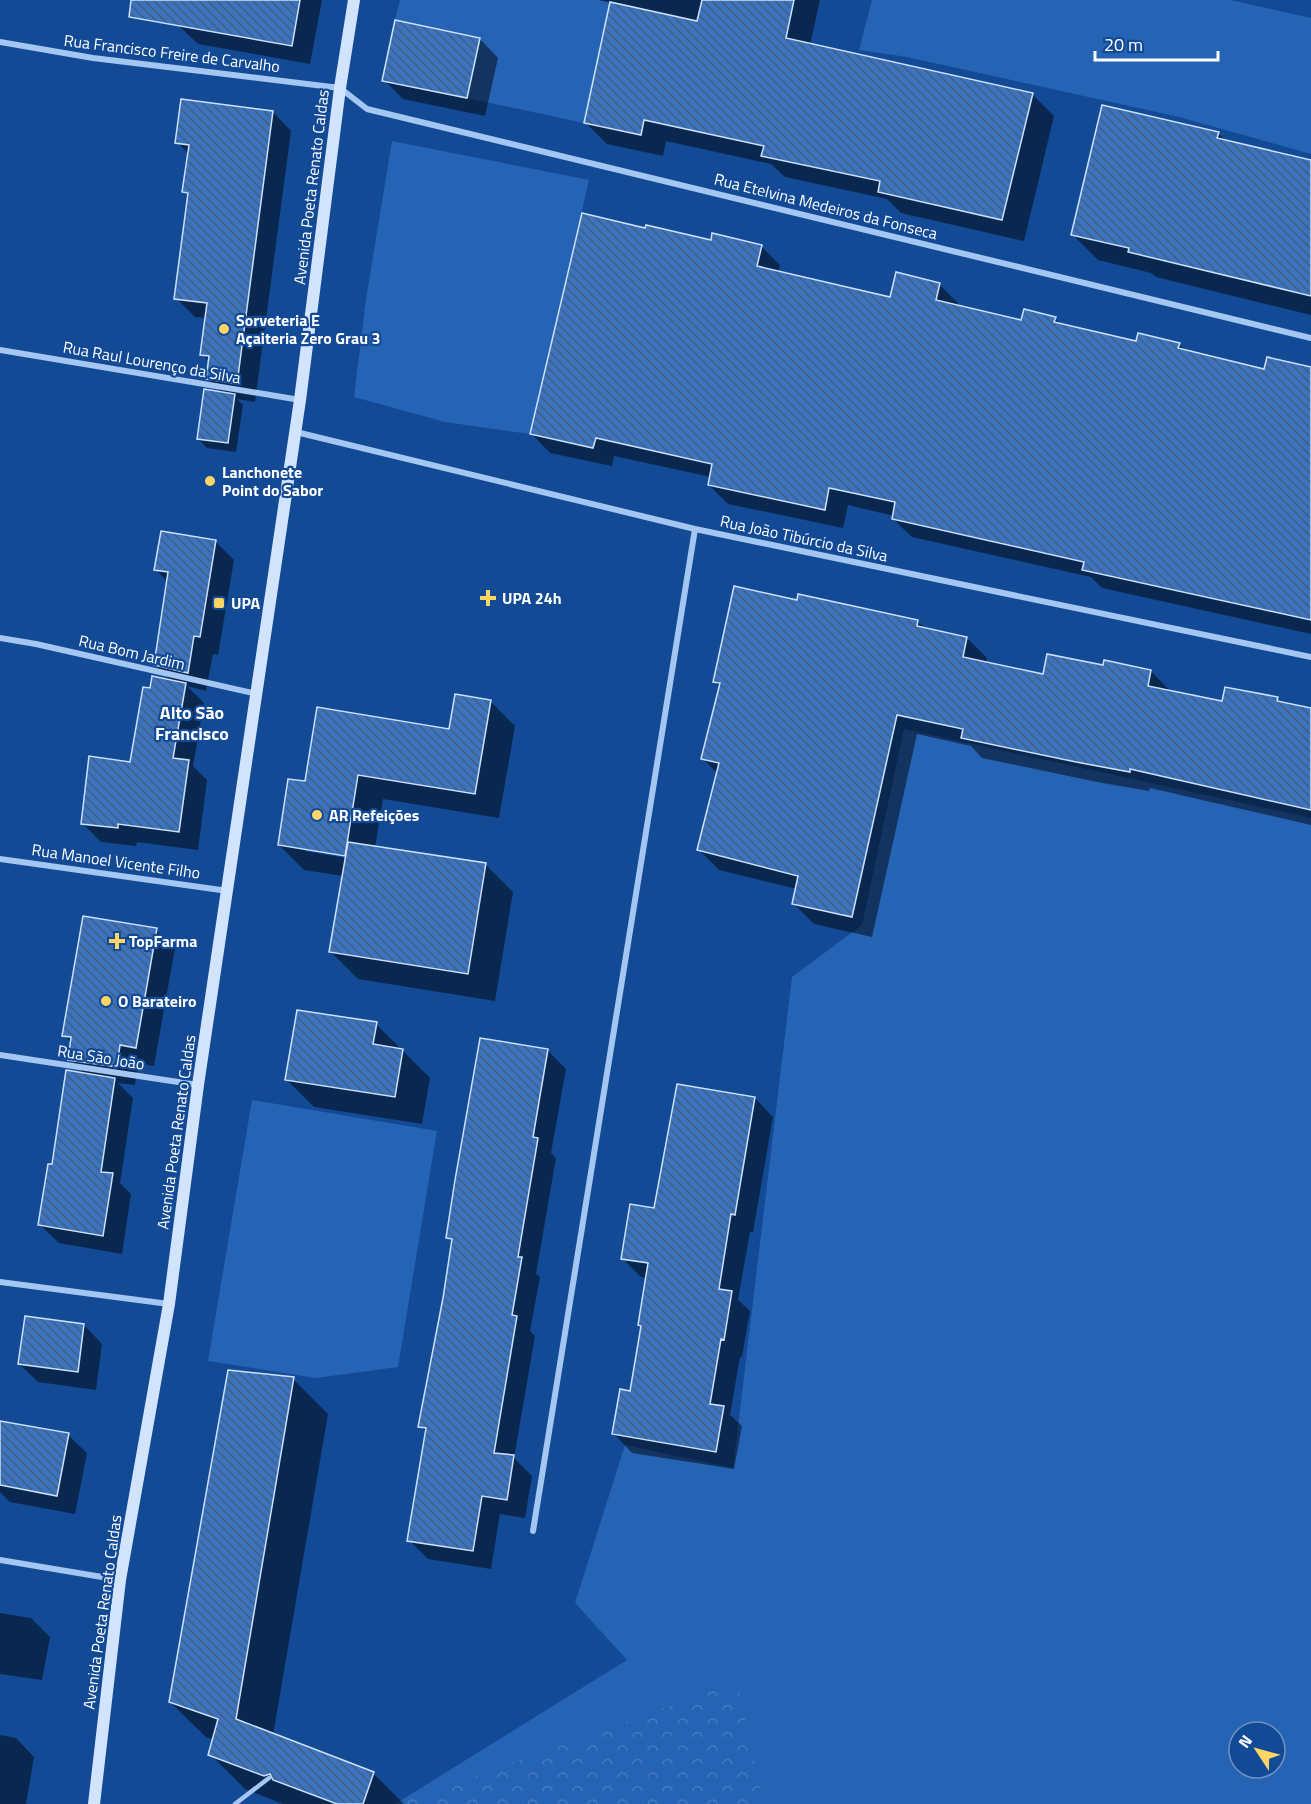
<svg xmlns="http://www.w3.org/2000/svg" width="1311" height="1804" font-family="'Titillium Web',sans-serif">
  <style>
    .grass { fill: #2563b5; fill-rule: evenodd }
    .forest { fill: url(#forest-crowns) }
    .shadow { fill: #0007; fill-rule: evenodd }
    .building { fill: url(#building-back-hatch); stroke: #cbe1fd; stroke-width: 1.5 }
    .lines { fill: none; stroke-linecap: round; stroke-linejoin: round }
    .lane { stroke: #a3c6f3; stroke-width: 4.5 }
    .street { stroke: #a3c6f3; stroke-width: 6 }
    .secondary { stroke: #d2e4fd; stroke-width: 12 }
    .poi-dot { fill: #ffd565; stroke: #134a96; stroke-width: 2 }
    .labels { text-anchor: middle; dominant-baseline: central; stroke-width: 4.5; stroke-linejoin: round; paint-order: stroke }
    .street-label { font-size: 16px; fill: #fff; stroke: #134a96 }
    .poi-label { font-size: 16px; font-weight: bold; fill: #fff; stroke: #134a96; text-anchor: start }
    .neighbourhood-label { font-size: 18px; font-weight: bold; fill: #fff; stroke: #134a96 }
  </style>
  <defs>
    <pattern id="forest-crowns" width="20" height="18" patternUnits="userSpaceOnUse" patternTransform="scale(1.5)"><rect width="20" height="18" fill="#2563b5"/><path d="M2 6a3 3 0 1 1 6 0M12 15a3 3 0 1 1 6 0" fill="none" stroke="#467ac0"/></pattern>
    <pattern id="building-back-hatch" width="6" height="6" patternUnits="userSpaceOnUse" patternTransform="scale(1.5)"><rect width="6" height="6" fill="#3b73be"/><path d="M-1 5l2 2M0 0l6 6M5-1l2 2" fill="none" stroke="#445e7f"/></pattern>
  </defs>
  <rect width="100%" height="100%" fill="#134a96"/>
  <path class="grass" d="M400 0H599L610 2 584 123 467 98 480 38 395 20Z
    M872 0H1230L1311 18V154L1179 117 907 57 859 50Z
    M392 141 589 180 530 434 445 422 354 397 366 299Z
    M904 729 1311 818V1804H395L627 1660 575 1603 625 1445 733 1468 792 977 862 925ZM1239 1732H1275V1768H1239Z
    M252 1100 437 1131 398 1367 316 1378 208 1361Z"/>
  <path class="forest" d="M737 1682 764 1804H397Z"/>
  <path class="shadow" d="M184 0H322L310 64 198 44 179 26Z
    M599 0H820L810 45 1032 94 1054 116 1024 241 901 213 887 199 785 177 771 164 666 141 663 156 607 144 586 123 611 3Z
    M480 39 498 58 485 116 403 99 384 80Z
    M273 112 291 131 255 402 237 399 243 405 236 452 207 448 198 439 223 394 207 378 210 362 202 354 207 318 195 317 176 298 189 196 184 191 189 154 177 142Z
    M1218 133 1226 141 1311 162V315L1156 277 1151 273 1098 260 1072 234Z
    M646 230 712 242 761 246 780 265 778 273 891 299 939 284 958 303 957 306 1023 322 1055 318 1061 325 1137 342 1179 344 1187 352 1265 371 1311 369V634L1102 588 1091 577 912 537 893 519 894 516 848 505 843 528 728 504 709 485 711 477 614 456 612 466 550 453 532 434Z
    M215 541 234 560 218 655 213 654 206 691 187 686 204 703 193 766 207 780 198 850 137 842 136 846 101 842 82 823 131 763 152 690 172 682 155 665 168 582 156 570Z
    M798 601 917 621 926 629 967 638 987 658 986 663 1044 676 1104 667 1151 671 1171 692 1223 703 1277 699 1282 704 1311 710V825L1150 788 1149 791 1097 782 982 758 971 746 917 734 872 937 814 924 794 904 797 889 719 870 699 850 718 774 702 758 720 687 715 681Z
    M490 701 515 726 499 818 383 799 375 847 486 865 513 892 495 1001 358 979 331 952 343 876 304 870 279 845 306 783 450 731ZM305 848 353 856 352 859 305 851Z
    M156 930 175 948 154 1066 138 1063 135 1085 118 1083 133 1098 120 1183 131 1194 122 1254 59 1243 40 1225 53 1166 85 1075 70 1059 72 1044 64 1035Z
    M376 1024 430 1078 422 1124 314 1107 286 1079Z
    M547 1050 566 1069 551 1153 556 1158 536 1274 540 1277 530 1331 535 1336 514 1458 532 1476 525 1518 500 1514 491 1569 428 1559 409 1540 427 1433 420 1426 444 1298 453 1242 448 1237Z
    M755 1098 773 1117 753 1232H750L738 1300 750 1311 742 1357H740L730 1415 742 1426 734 1469 632 1453 614 1434 632 1393 643 1328 640 1325 647 1278 641 1277 622 1258 655 1210Z
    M84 1325 102 1344 96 1390 38 1382 19 1364Z
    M293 1379 328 1414 273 1735 373 1773 404 1804H283L245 1789 210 1754 214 1740 206 1737 170 1702Z
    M68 1435 87 1453 75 1514 10 1502 0 1492V1438Z
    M0 1613 31 1618 50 1637 42 1680 0 1674Z
    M0 1735 16 1738 34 1757 26 1804H0Z"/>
  <path class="building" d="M131 0H300L292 46 129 17Z
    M702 0H794L786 38 1033 93 1002 220 878 192 880 181 761 156 764 146 644 120 641 135 584 123 610 2 697 21Z
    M395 20 480 38 467 98 382 81Z
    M181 99 273 111 237 384 206 379 209 356 200 355 207 303 174 299 188 193 182 192 189 145 175 143Z
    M1102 105 1219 132 1217 138 1311 160V296L1128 252 1129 248 1071 235Z
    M582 213 645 228 646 225 711 240 712 233 762 245 757 266 890 297 896 272 940 283 936 300 1021 320 1024 309 1056 317 1054 322 1136 341 1138 333 1180 343 1178 348 1264 369 1267 357 1311 367V620L1082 570 1084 562 892 519 895 502 829 488 825 510 708 485 712 464 596 438 593 448 530 434Z
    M204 389 235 394 228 443 197 439Z
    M161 531 216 540 200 637 194 636 188 673 154 665 168 572 154 570Z
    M734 586 797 600 798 594 918 620 917 626 967 637 963 657 1043 674 1047 654 1103 665 1104 660 1151 670 1148 686 1222 701 1225 687 1278 697 1277 701 1311 708V810L1130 769V772L1076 762 961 738 963 729 897 715 852 917 792 904 798 876 697 850 719 763 701 759 720 683 713 682Z
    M152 676 186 683 173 758 189 760 179 832 118 824V828L81 824 89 756 130 762 143 687 150 688Z
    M455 694 491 700 475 794 358 775 345 856 278 845 288 779 305 781 317 707 449 729Z
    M348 842 486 863 468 974 329 952Z
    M83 916 157 928 136 1048 120 1045 117 1067 68 1060 71 1037 62 1036Z
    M297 1010 377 1022 373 1044 403 1049 395 1097 285 1080Z
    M480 1038 548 1049 533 1137 538 1138 518 1257H522L512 1315 517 1316 494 1453 514 1455 507 1500 482 1496 473 1551 407 1541 426 1428 418 1427 443 1298 452 1239 446 1238 455 1180Z
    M66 1070 115 1078 101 1172 113 1173 103 1236 38 1225 48 1164H52Z
    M677 1084 755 1097 735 1215 731 1214 719 1289 732 1291 724 1340 721 1339 710 1404 724 1406 716 1452 612 1434 620 1389 630 1391 641 1326 638 1325 648 1263 621 1259 630 1204 654 1208Z
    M25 1316 84 1324 78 1372 18 1364Z
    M228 1370 294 1377 236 1719 374 1772 363 1804H337L273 1780 270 1774 264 1776 208 1755 218 1719 169 1702Z
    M0 1421 69 1433 57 1496 0 1485Z"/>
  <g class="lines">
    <path class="lane" d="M235 1804 269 1778"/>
    <path class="street" d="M0 42 93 58 340 88 367 109 1311 338
      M0 350 300 400
      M296 432 695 529 1311 657
      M0 638 36 644 257 694
      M0 859 228 891
      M0 1055 198 1085
      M0 1282 169 1304
      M533 1531 695 529
      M0 1560 120 1580"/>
    <path class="secondary" d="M94 1804 120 1580 169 1304 198 1085 300 400 340 88 354 0"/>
  </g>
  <g class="poi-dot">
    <circle cx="224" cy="329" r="6"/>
    <circle cx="210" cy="481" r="6"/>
    <path d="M485 589h6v6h6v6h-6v6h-6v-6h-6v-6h6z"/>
    <rect x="213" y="597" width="12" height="12" rx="3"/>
    <circle cx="317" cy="815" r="6"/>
    <path d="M114 932h6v6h6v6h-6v6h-6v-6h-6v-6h6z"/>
    <circle cx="106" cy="1001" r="6"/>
  </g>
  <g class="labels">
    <g class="street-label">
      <text transform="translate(172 53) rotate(7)">Rua Francisco Freire de Carvalho</text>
      <text transform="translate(311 187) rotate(-83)">Avenida Poeta Renato Caldas</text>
      <text transform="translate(826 206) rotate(14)">Rua Etelvina Medeiros da Fonseca</text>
      <text transform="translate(152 362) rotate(10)">Rua Raul Lourenço da Silva</text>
      <text transform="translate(804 538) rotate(12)">Rua João Tibúrcio da Silva</text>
      <text transform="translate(132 652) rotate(13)">Rua Bom Jardim</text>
      <text transform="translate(116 861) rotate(8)">Rua Manoel Vicente Filho</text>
      <text transform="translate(101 1057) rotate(9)">Rua São João</text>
      <text transform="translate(176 1132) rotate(-82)">Avenida Poeta Renato Caldas</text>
      <text transform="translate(102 1612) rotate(-82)">Avenida Poeta Renato Caldas</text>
    </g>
    <g class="poi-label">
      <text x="236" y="320">Sorveteria E<tspan x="236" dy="18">Açaiteria Zero Grau 3</tspan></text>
      <text x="222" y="472">Lanchonete<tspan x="222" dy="18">Point do Sabor</tspan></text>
      <text x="502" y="598">UPA 24h</text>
      <text x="231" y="603">UPA</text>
      <text x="329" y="815">AR Refeições</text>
      <text x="129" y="941">TopFarma</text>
      <text x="118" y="1001">O Barateiro</text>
    </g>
    <g class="neighbourhood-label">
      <text x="192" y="712">Alto São<tspan x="192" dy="21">Francisco</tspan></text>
    </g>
  </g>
  <g transform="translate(1257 1750) rotate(306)"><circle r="28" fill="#134a96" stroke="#7192c0" stroke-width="1.5"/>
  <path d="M0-4.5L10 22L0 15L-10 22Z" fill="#ffd565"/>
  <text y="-9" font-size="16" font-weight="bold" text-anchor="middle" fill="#ffffff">N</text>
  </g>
  <path d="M1095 51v9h123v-9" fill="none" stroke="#ffffff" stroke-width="3"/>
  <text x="1104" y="51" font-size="18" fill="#ffffff" stroke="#134a96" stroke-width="4.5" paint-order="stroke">20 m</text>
</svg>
